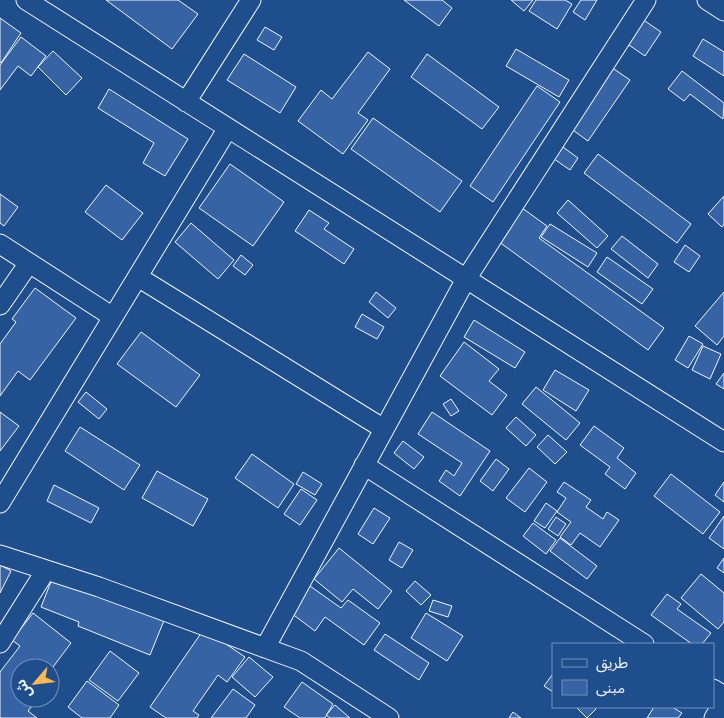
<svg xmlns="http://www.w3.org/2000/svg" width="724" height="718" font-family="'Times New Roman','Noto Sans Arabic',serif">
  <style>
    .building { fill: #3563a3; stroke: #f2f6ff }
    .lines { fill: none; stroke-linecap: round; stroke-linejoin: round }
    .street-casing { stroke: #f2f6ff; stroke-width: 21 }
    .street { stroke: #1f4e8c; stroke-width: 19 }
  </style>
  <rect width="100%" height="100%" fill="#1f4e8c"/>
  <path class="building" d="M106 0H178L198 14 172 49Z
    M404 0H442L452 8 439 26Z
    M511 0H533L524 11Z
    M536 0H565L572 4 557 29 529 11Z
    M581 0H597L585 20 573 12Z
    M0 18 21 33 1 63 0 62Z
    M642 19 661 32 645 56 626 43Z
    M265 27 282 37 274 50 257 40Z
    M21 37 46 56 31 76 18 66 0 90V65Z
    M703 39 724 52V76L693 56Z
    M516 49 569 80 559 97 506 66Z
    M53 51 82 78 66 95 38 67Z
    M368 52 390 69 358 113 368 120 343 154 298 121 321 90 332 99Z
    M244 54 296 87 280 113 227 80Z
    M427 54 499 107 482 129 411 77Z
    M611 67 630 80 588 141 570 128Z
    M682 71 724 103 723 119 690 94 684 101 668 89Z
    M537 86 560 102 493 202 470 186Z
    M109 89 188 139 165 176 143 163 154 143 98 108Z
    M373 118 462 181 440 212 351 149Z
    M556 142 578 158 570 170 547 154Z
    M598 154 691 224 677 243 584 173Z
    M230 164 284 202 253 246 199 208Z
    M106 185 143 213 122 240 85 212Z
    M0 194 18 207 4 226 0 223Z
    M724 196V224L722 227 708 214Z
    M568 200 608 236 597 248 557 213Z
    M518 205 547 226 539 238 664 328 648 350 495 239Z
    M309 210 329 223 324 229 354 249 344 264 295 231Z
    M191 223 234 260 218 279 175 242Z
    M550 224 597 253 588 267 541 237Z
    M622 236 658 264 648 278 611 249Z
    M685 245 700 256 689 272 674 262Z
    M241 255 253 265 245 275 233 266Z
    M607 257 653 289 642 304 597 272Z
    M35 288 76 318 30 380 18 371 0 396V344L16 322 12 319Z
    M376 292 396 308 388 318 369 302Z
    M724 292V336L717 345 695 326Z
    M362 314 384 327 377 339 355 327Z
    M474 320 525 352 515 368 464 337Z
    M141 332 200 375 176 407 117 364Z
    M689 336 703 344 688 368 675 360Z
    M464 342 499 369 489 381 507 395 492 415 440 376Z
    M703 346 721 354 710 379 692 370Z
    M555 370 589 390 576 411 543 390Z
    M724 373V389L716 384Z
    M536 387 580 423 566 440 522 404Z
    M86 392 107 409 99 419 78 402Z
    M451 399 459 411 451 416 443 404Z
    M0 412 19 426 0 451Z
    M432 412 490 451 460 496 439 481 446 470 454 476 462 463 418 434Z
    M516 417 536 435 526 446 506 428Z
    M594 426 624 448 617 458 636 473 625 489 605 474 610 467 580 445Z
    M80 427 140 465 124 490 65 451Z
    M548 435 567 452 555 464 537 447Z
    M403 441 424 457 414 469 394 453Z
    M252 454 294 484 278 508 235 478Z
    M496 459 509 469 493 491 480 481Z
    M529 468 547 482 525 512 506 498Z
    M157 471 208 499 193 526 142 498Z
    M303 472 322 484 315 495 296 484Z
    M671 474 720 512 703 534 654 496Z
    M564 482 591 500 586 507 603 519 607 512 619 520 600 547 580 533 571 545 560 537 571 522 557 512 566 498 557 492Z
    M724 482V502L715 495Z
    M54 485 99 508 91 523 47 501Z
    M301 489 317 500 300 525 284 514Z
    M546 503 557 511 545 528 534 521Z
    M374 508 390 518 373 544 358 534Z
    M724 516V549L709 538Z
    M556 517 566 524 558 536 548 529Z
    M533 523 556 540 546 554 523 536Z
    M560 538 597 566 587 579 550 551Z
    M399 542 413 550 402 568 389 560Z
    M339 548 392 591 378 609 353 589 342 602 314 579Z
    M724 558V573L717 568Z
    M0 565 11 571 0 593Z
    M54 574 165 618 150 655 78 626 79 622 41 607Z
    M701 574 724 593V622L718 629 681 598Z
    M415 581 431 595 421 605 406 591Z
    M310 586 341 608 348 600 380 623 364 645 325 617 315 631 291 613Z
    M667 594 681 604 677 609 711 633 702 644H692L651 615Z
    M433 600 452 606 448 617 429 611Z
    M33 613 71 643 50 671V668H20V698H38L28 711 37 718H0V672L20 646 12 640Z
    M426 613 463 636 447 661 411 638Z
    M204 629 245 657 227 682 218 675 193 711 199 715 197 718H166L150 707Z
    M385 634 429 663 419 680 374 650Z
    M110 651 139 673 118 701 89 680Z
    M249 657 273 677 255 697 232 677Z
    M552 675H553V692L544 686Z
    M87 681 119 705 110 718H82L68 707Z
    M302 682 333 704 325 718H300L284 707Z
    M233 689 255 705 246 718H211Z
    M335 705 350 718H330L326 715Z
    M576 707H594L596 709 587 718Z
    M654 707H672L682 713 678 718H647Z
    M513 712 521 718H509Z"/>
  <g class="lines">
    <defs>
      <path id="street" d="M26 0 724 442
        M707 0 724 11
        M186 102 251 0
        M0 244 113 317
        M138 277 384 429
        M0 305 29 263
        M364 465 644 644
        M0 503 228 128
        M0 555 99 587 301 661 389 718
        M0 643 46 570
        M265 648 466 279 646 0
        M713 689 724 696
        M714 718 724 702"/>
    </defs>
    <use href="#street" class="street-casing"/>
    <use href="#street" class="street"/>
  </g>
  <rect x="552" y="643" width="162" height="65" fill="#1f4e8c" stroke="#7391ba"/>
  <rect x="562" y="659" width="25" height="8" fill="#1f4e8c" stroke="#7391ba"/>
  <text x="596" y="668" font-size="15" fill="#f2f6ff">طريق</text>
  <rect x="562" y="680" width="25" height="15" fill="#3563a3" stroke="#7391ba"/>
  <text x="596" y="693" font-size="15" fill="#f2f6ff">مبنى</text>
  <g transform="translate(35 683) rotate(242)"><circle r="24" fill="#1f4e8c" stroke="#7391ba"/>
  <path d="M0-4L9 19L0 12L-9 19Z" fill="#ffb74d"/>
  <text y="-8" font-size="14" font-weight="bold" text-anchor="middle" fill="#f2f6ff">ش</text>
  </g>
</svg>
